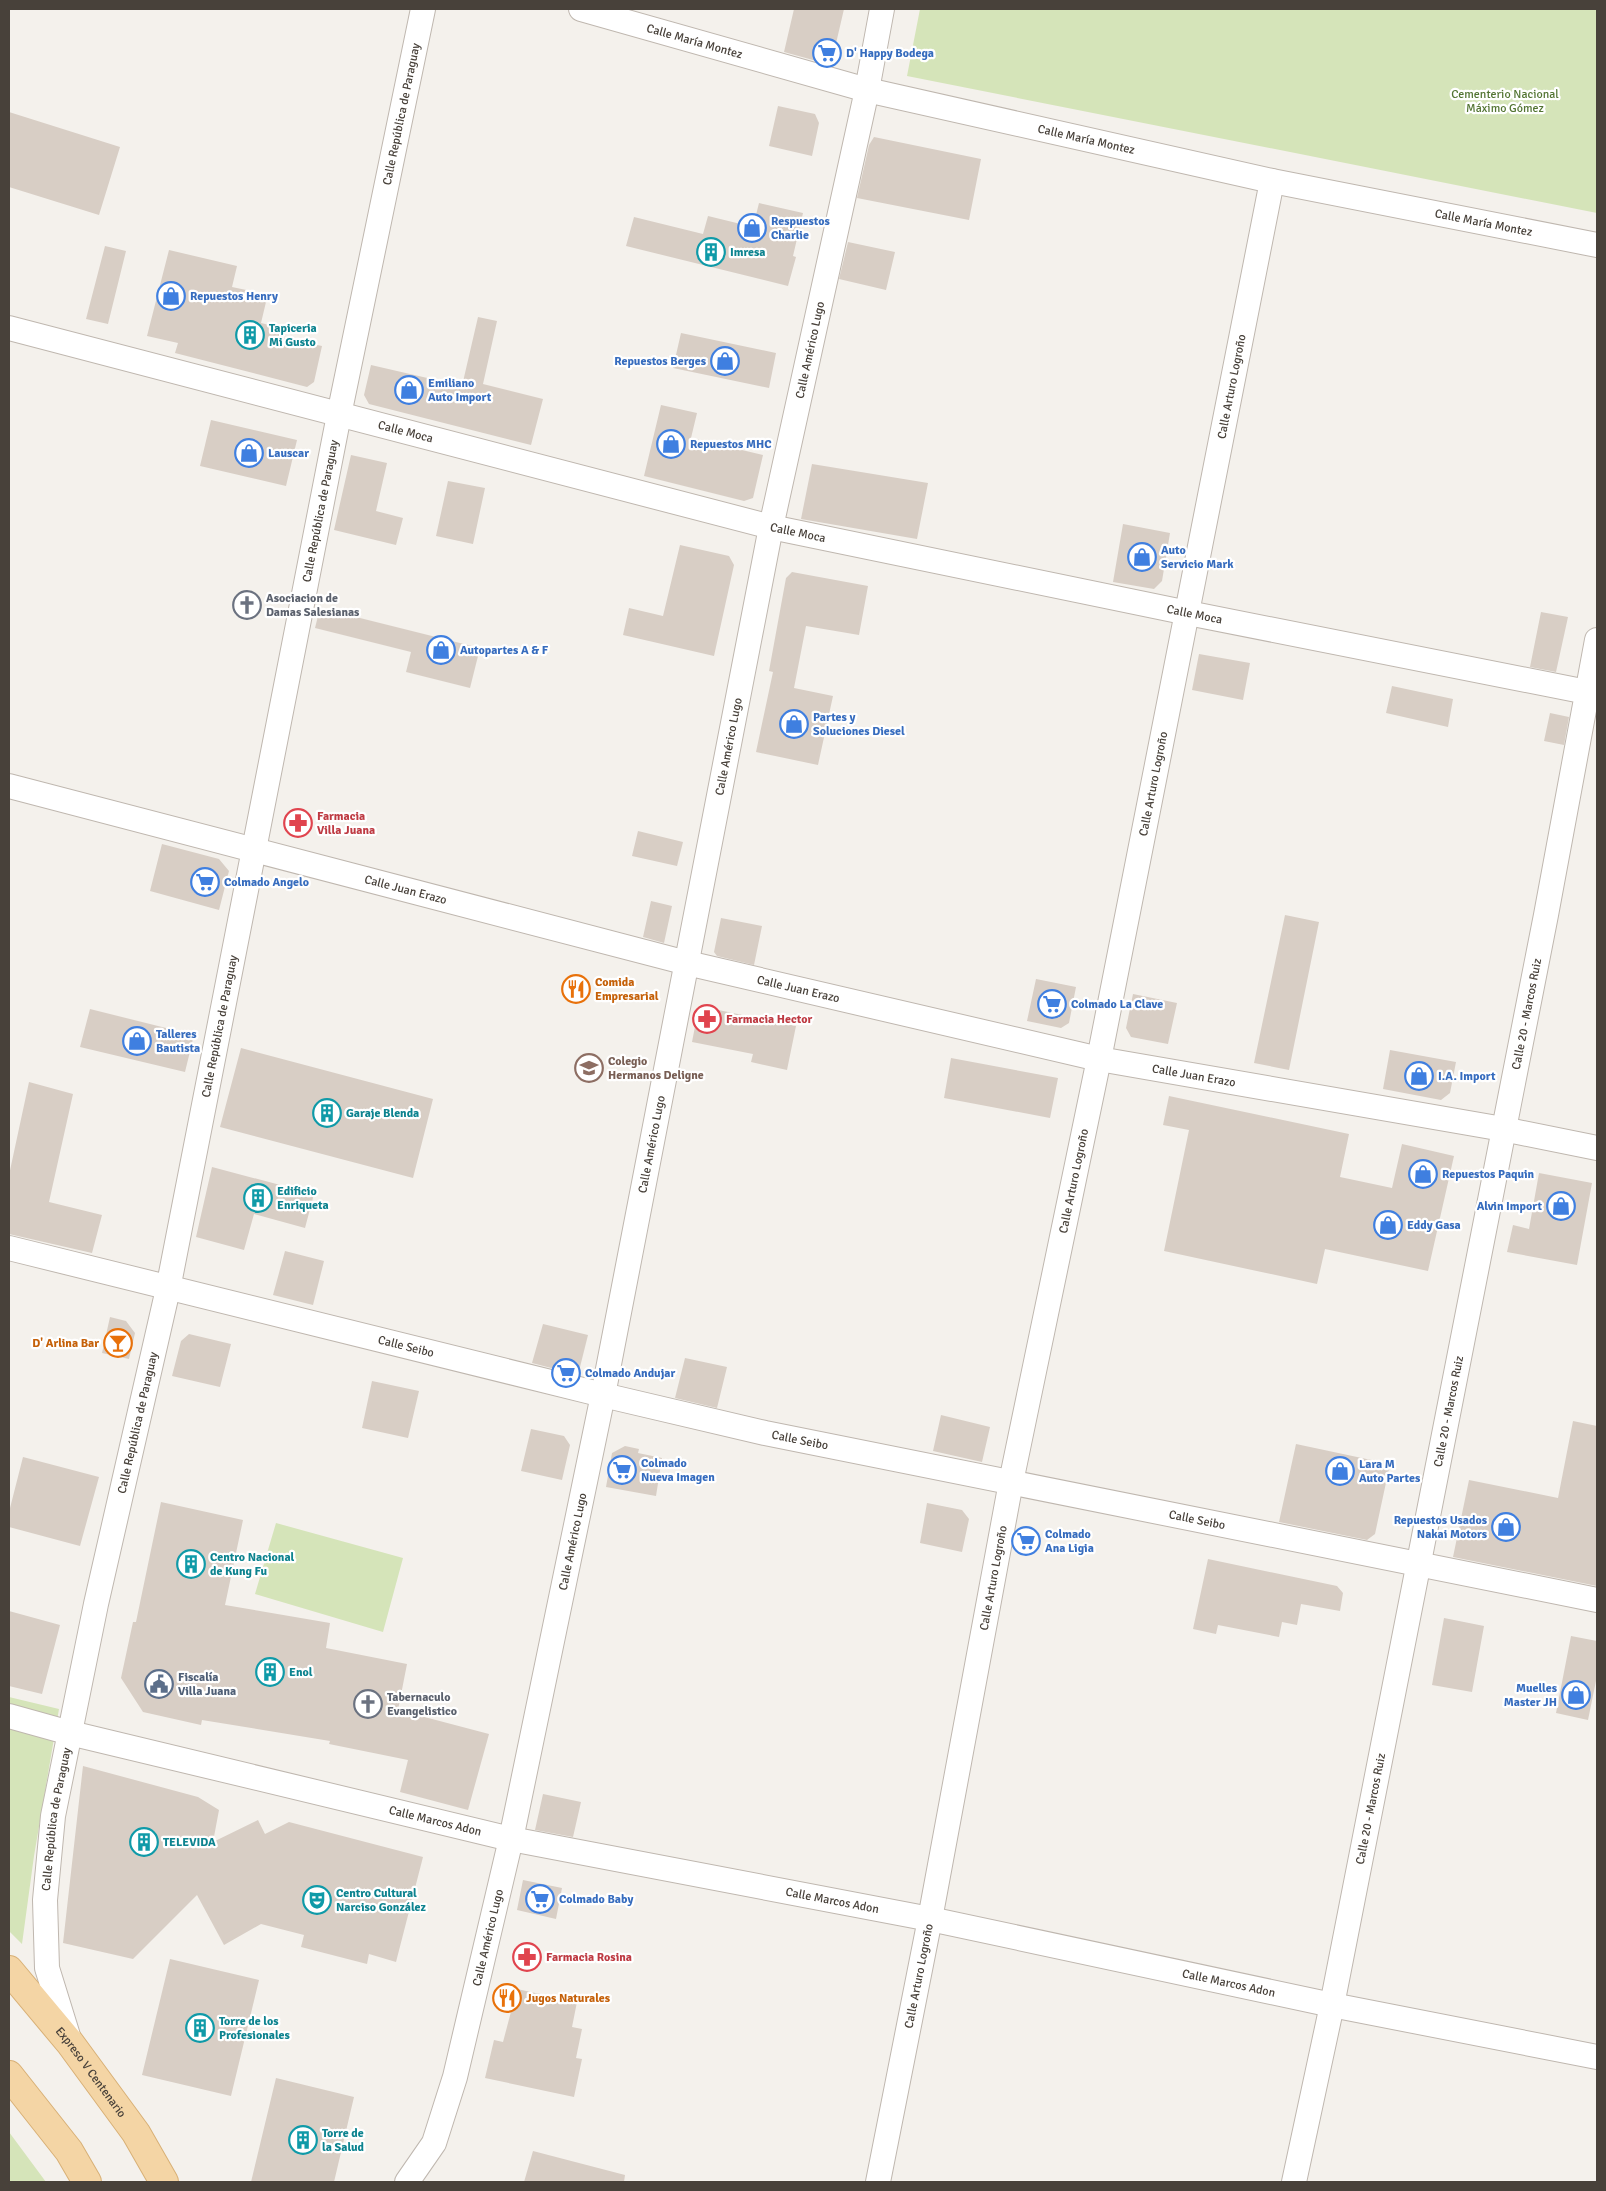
<svg xmlns="http://www.w3.org/2000/svg" width="1606" height="2191" font-family="Signika,sans-serif">
  <style>
    .green { fill: #d5e4b9 }
    .building { fill: #d8cec5 }
    .lines { fill: none; stroke-linecap: round; stroke-linejoin: round }
    .minor-casing { stroke: #bfb7af; stroke-width: 26 }
    .primary-casing { stroke: #d8b076; stroke-width: 30 }
    .minor { stroke: #fff; stroke-width: 24 }
    .primary { stroke: #f4d5a5; stroke-width: 28 }
    .labels { text-anchor: middle; dominant-baseline: central; stroke-width: 4.5; stroke-linejoin: round; paint-order: stroke }
    .street-label { font-size: 12px; fill: #48413a; stroke: #fff }
    .shop-label { font-size: 12px; font-weight: bold; fill: #366cbe; stroke: #fff; text-anchor: start }
    .park-label { font-size: 12px; fill: #527432; stroke: #fff }
    .culture-label { font-size: 12px; font-weight: bold; fill: #0d838f; stroke: #fff; text-anchor: start }
    .worship-label { font-size: 12px; font-weight: bold; fill: #5b616d; stroke: #fff; text-anchor: start }
    .health-label { font-size: 12px; font-weight: bold; fill: #be3a42; stroke: #fff; text-anchor: start }
    .food-label { font-size: 12px; font-weight: bold; fill: #c56008; stroke: #fff; text-anchor: start }
    .education-label { font-size: 12px; font-weight: bold; fill: #785e54; stroke: #fff; text-anchor: start }
    .service-label { font-size: 12px; font-weight: bold; fill: #4e5e75; stroke: #fff; text-anchor: start }
  </style>
  <rect width="100%" height="100%" fill="#f4f1ec"/>
  <path class="green" d="M920 9H1597V213L907 76Z
    M276 1523 403 1558 383 1632 255 1594Z
    M9 1697 59 1709 34 1856 22 1944 9 1931Z
    M9 2132 46 2182H9Z"/>
  <path class="building" d="M794 9H844L831 65 784 52Z
    M778 106 815 114 819 123 812 156 769 146Z
    M9 112 120 147 99 215 9 187Z
    M874 137 981 159 969 220 857 198 869 145Z
    M759 203 803 213 793 256 796 257 788 286 626 246 634 217 703 234 708 216 753 227Z
    M848 242 895 252 886 290 839 279Z
    M105 246 126 251 108 324 86 319Z
    M169 250 237 266 232 287 251 291 249 298 266 302 261 323 282 328 279 337 322 346 314 382 307 387 175 353 178 343 147 336Z
    M478 317 497 321 483 384 543 399 531 445 369 404 364 395 371 365 462 386Z
    M681 333 776 353 769 388 673 368Z
    M661 405 697 413 691 438 763 455 753 498 744 501 644 476Z
    M211 420 297 440 286 486 200 466Z
    M351 455 387 463 376 511 403 518 396 545 334 530Z
    M812 464 928 483 917 539 801 519Z
    M448 481 485 488 473 544 436 536Z
    M1123 524 1170 533 1162 581 1154 589 1113 582Z
    M680 545 729 556 734 565 714 656 623 635 629 608 663 616Z
    M792 572 868 586 859 635 806 626 794 688 833 696 818 765 756 752 773 672 769 671 786 578Z
    M320 608 480 648 470 688 406 672 411 652 315 628Z
    M1541 612 1568 617 1556 672 1530 667Z
    M1199 654 1250 663 1243 700 1192 690Z
    M1392 686 1453 699 1448 727 1386 713Z
    M1550 713 1569 717 1564 745 1544 741Z
    M638 831 683 842 677 866 632 856Z
    M162 844 219 859 229 871 219 910 150 891Z
    M651 901 672 906 664 943 643 937Z
    M1285 915 1319 922 1289 1070 1254 1063Z
    M721 918 762 926 754 965 717 956 714 952Z
    M1036 979 1076 987 1069 1023 1061 1028 1027 1021Z
    M1133 994 1177 1003 1168 1044 1131 1037 1126 1028Z
    M699 1006 796 1026 787 1070 751 1062 753 1054 692 1042Z
    M90 1009 194 1035 185 1072 80 1047Z
    M241 1048 433 1099 413 1178 220 1127Z
    M1390 1050 1456 1062 1450 1093 1441 1100 1383 1089Z
    M951 1058 1058 1078 1050 1118 944 1098Z
    M29 1082 73 1094 49 1202 102 1215 92 1253 9 1234V1175Z
    M1169 1096 1349 1134 1340 1177 1392 1188 1402 1144 1454 1156 1428 1271 1325 1249 1317 1284 1164 1251 1189 1130 1163 1125Z
    M212 1167 314 1194 305 1228 254 1214 244 1250 196 1237Z
    M1539 1173 1592 1183 1577 1265 1507 1252 1513 1225 1529 1229Z
    M285 1251 324 1261 313 1305 273 1295Z
    M110 1317 126 1321 135 1333 129 1359 102 1353Z
    M543 1324 588 1335 578 1375 532 1363Z
    M189 1334 231 1344 220 1387 172 1376 181 1341Z
    M685 1358 727 1367 717 1408 675 1398Z
    M372 1381 419 1391 408 1438 362 1428Z
    M941 1415 990 1427 982 1462 933 1451Z
    M1573 1421 1597 1426V1586L1453 1557 1469 1480 1558 1498Z
    M531 1429 564 1436 570 1445 562 1480 521 1471Z
    M1296 1444 1390 1464 1375 1534 1367 1540 1279 1522Z
    M625 1446 639 1449 638 1453 662 1458 656 1496 606 1487 612 1453Z
    M23 1457 99 1477 80 1546 9 1527V1512Z
    M161 1502 243 1520 225 1605 330 1623 326 1648 407 1664 398 1710 489 1734 468 1810 400 1792 408 1760 329 1744 330 1741 202 1720 201 1725 143 1712 121 1678 133 1622H136Z
    M927 1503 962 1510 969 1519 962 1552 920 1543Z
    M1208 1559 1337 1586 1343 1593 1340 1611 1301 1604 1297 1625 1282 1622 1279 1637 1218 1625 1216 1634 1193 1629Z
    M9 1611 60 1625 42 1694 9 1686Z
    M1444 1618 1484 1626 1472 1692 1432 1685Z
    M1571 1636 1597 1641V1676L1588 1720 1556 1713Z
    M83 1766 198 1797 219 1810 213 1842 258 1820 265 1834 289 1822 423 1857 396 1962 369 1954 367 1964 301 1947 304 1935 261 1924 224 1945 197 1895 133 1959 63 1943Z
    M543 1794 581 1802 573 1837 535 1830Z
    M523 1880 562 1888 556 1919 517 1910Z
    M170 1959 259 1980 231 2096 142 2075Z
    M517 1989 577 2002 572 2027 582 2029 576 2058 582 2059 574 2097 485 2078 494 2040 503 2042Z
    M276 2078 354 2097 334 2182H251Z
    M533 2151 625 2175 624 2182H524Z"/>
  <g class="lines">
    <defs>
      <g id="minor">
        <path id="s1" d="M581 9 867 90 1272 181 1597 245"/>
        <path id="s2" d="M9 328 771 527 1188 613 1597 694"/>
        <path id="s3" d="M9 786 687 963 1099 1059 1503 1129 1597 1148"/>
        <path id="s4" d="M9 1248 603 1395 765 1433 1597 1600"/>
        <path id="s5" d="M9 1716 70 1733 511 1839 930 1919 1332 2005 1597 2057"/>
        <path id="s6" d="M69 2039 47 1968 45 1900 53 1816 96 1604 168 1289 339 415 423 9"/>
        <path id="s7" d="M407 2182 434 2143 455 2077 511 1839 603 1395 771 527 867 90 882 9"/>
        <path id="s8" d="M878 2182 930 1919 1011 1482 1099 1059 1272 181"/>
        <path id="s9" d="M1294 2182 1332 2005 1546 915 1597 640"/>
      </g>
      <g id="primary">
        <path id="s10" d="M9 1970 70 2043 136 2133 164 2182"/>
        <path d="M9 2075 69 2151 87 2182"/>
      </g>
    </defs>
    <use href="#minor" class="minor-casing"/>
    <use href="#primary" class="primary-casing"/>
    <use href="#minor" class="minor"/>
    <use href="#primary" class="primary"/>
  </g>
  <defs>
    <symbol id="supermarket-ring" viewBox="-11 -11 22 22"><circle r="9.5" fill="#fff" stroke="#3f7fe0" stroke-width="1.5"/><path d="M-6-5.5h2.5l.6 2H6L4.5 2H-2.5L-4.4-4H-6ZM-1.5 3.2a1.3 1.3 0 1 0 .1 0ZM3 3.2a1.3 1.3 0 1 0 .1 0Z" fill="#3f7fe0"/></symbol>
    <symbol id="shop-ring" viewBox="-11 -11 22 22"><circle r="9.5" fill="#fff" stroke="#3f7fe0" stroke-width="1.5"/><path d="M-5-2.5h2.3a2.7 3.5 0 0 1 5.4 0H5L5.5 6h-11ZM-1.5-2.5h3a1.5 2.3 0 0 0-3 0Z" fill="#3f7fe0"/></symbol>
    <symbol id="building-ring" viewBox="-11 -11 22 22"><circle r="9.5" fill="#fff" stroke="#0f9aa8" stroke-width="1.5"/><path d="M-4-6H4V6H1V3H-1V6H-4ZM-2.5-4.3h1.7v1.8h-1.7ZM.8-4.3h1.7v1.8H.8ZM-2.5-1h1.7V.8h-1.7ZM.8-1h1.7V.8H.8Z" fill="#0f9aa8"/></symbol>
    <symbol id="church-ring" viewBox="-11 -11 22 22"><circle r="9.5" fill="#fff" stroke="#6b7280" stroke-width="1.5"/><path d="M-1.2-6h2.4v3.5h3.3v2.4h-3.3V6h-2.4V-.1h-3.3v-2.4h3.3Z" fill="#6b7280"/></symbol>
    <symbol id="pharmacy-ring" viewBox="-11 -11 22 22"><circle r="9.5" fill="#fff" stroke="#e0444e" stroke-width="1.5"/><path d="M-2-6h4v4h4v4h-4v4h-4v-4h-4v-4h4Z" fill="#e0444e"/></symbol>
    <symbol id="restaurant-ring" viewBox="-11 -11 22 22"><circle r="9.5" fill="#fff" stroke="#e8710a" stroke-width="1.5"/><path d="M-5-6h1v4h1v-4h1v4h1v-4h1v5L-1.5 .5V6h-2V.5L-5-1ZM5-6V6H3V1.5H1.5Q1.5-4 5-6Z" fill="#e8710a"/></symbol>
    <symbol id="school-ring" viewBox="-11 -11 22 22"><circle r="9.5" fill="#fff" stroke="#8d6e63" stroke-width="1.5"/><path d="M0-5L7-2L0 1L-7-2ZM-4 1L0 2.5L4 1V4Q0 6-4 4Z" fill="#8d6e63"/></symbol>
    <symbol id="bar-ring" viewBox="-11 -11 22 22"><circle r="9.5" fill="#fff" stroke="#e8710a" stroke-width="1.5"/><path d="M-6-5H6L.8 .8V4.5H3.5V6h-7V4.5H-.8V.8Z" fill="#e8710a"/></symbol>
    <symbol id="civic-ring" viewBox="-11 -11 22 22"><circle r="9.5" fill="#fff" stroke="#5c6f8a" stroke-width="1.5"/><path d="M-.6-6.5H3V-4.5H.6V-3L4-1V1h2V6H-6V1h2V-1L-.6-3ZM-1.2 2.5V6h2.4V2.5Z" fill="#5c6f8a"/></symbol>
    <symbol id="theatre-ring" viewBox="-11 -11 22 22"><circle r="9.5" fill="#fff" stroke="#0f9aa8" stroke-width="1.5"/><path d="M-5-5.5Q0-4 5-5.5V0Q5 5 0 6Q-5 5-5 0ZM-3.3-2.5H-1v1.5H-3.3ZM1-2.5H3.3v1.5H1ZM-2.8 1Q0 5.5 2.8 1Z" fill="#0f9aa8"/></symbol>
  </defs>
  <g fill-rule="evenodd">
    <use href="#supermarket-ring" x="811" y="37" width="32" height="32"/>
    <use href="#shop-ring" x="736" y="212" width="32" height="32"/>
    <use href="#building-ring" x="695" y="236" width="32" height="32"/>
    <use href="#shop-ring" x="155" y="280" width="32" height="32"/>
    <use href="#building-ring" x="234" y="319" width="32" height="32"/>
    <use href="#shop-ring" x="709" y="345" width="32" height="32"/>
    <use href="#shop-ring" x="393" y="374" width="32" height="32"/>
    <use href="#shop-ring" x="655" y="428" width="32" height="32"/>
    <use href="#shop-ring" x="233" y="437" width="32" height="32"/>
    <use href="#shop-ring" x="1126" y="541" width="32" height="32"/>
    <use href="#church-ring" x="231" y="589" width="32" height="32"/>
    <use href="#shop-ring" x="425" y="634" width="32" height="32"/>
    <use href="#shop-ring" x="778" y="708" width="32" height="32"/>
    <use href="#pharmacy-ring" x="282" y="807" width="32" height="32"/>
    <use href="#supermarket-ring" x="189" y="866" width="32" height="32"/>
    <use href="#restaurant-ring" x="560" y="973" width="32" height="32"/>
    <use href="#supermarket-ring" x="1036" y="988" width="32" height="32"/>
    <use href="#pharmacy-ring" x="691" y="1003" width="32" height="32"/>
    <use href="#shop-ring" x="121" y="1025" width="32" height="32"/>
    <use href="#school-ring" x="573" y="1052" width="32" height="32"/>
    <use href="#shop-ring" x="1403" y="1060" width="32" height="32"/>
    <use href="#building-ring" x="311" y="1097" width="32" height="32"/>
    <use href="#shop-ring" x="1407" y="1158" width="32" height="32"/>
    <use href="#building-ring" x="242" y="1182" width="32" height="32"/>
    <use href="#shop-ring" x="1545" y="1190" width="32" height="32"/>
    <use href="#shop-ring" x="1372" y="1209" width="32" height="32"/>
    <use href="#bar-ring" x="102" y="1327" width="32" height="32"/>
    <use href="#supermarket-ring" x="550" y="1357" width="32" height="32"/>
    <use href="#supermarket-ring" x="606" y="1454" width="32" height="32"/>
    <use href="#shop-ring" x="1324" y="1455" width="32" height="32"/>
    <use href="#shop-ring" x="1490" y="1511" width="32" height="32"/>
    <use href="#supermarket-ring" x="1010" y="1525" width="32" height="32"/>
    <use href="#building-ring" x="175" y="1548" width="32" height="32"/>
    <use href="#building-ring" x="254" y="1656" width="32" height="32"/>
    <use href="#civic-ring" x="143" y="1668" width="32" height="32"/>
    <use href="#shop-ring" x="1560" y="1679" width="32" height="32"/>
    <use href="#church-ring" x="352" y="1688" width="32" height="32"/>
    <use href="#building-ring" x="128" y="1826" width="32" height="32"/>
    <use href="#supermarket-ring" x="524" y="1883" width="32" height="32"/>
    <use href="#theatre-ring" x="301" y="1884" width="32" height="32"/>
    <use href="#pharmacy-ring" x="511" y="1941" width="32" height="32"/>
    <use href="#restaurant-ring" x="491" y="1982" width="32" height="32"/>
    <use href="#building-ring" x="184" y="2012" width="32" height="32"/>
    <use href="#building-ring" x="287" y="2124" width="32" height="32"/>
  </g>
  <g class="labels">
    <g class="street-label">
      <text stroke="none"><textPath href="#s1" startOffset="118">Calle María Montez</textPath></text>
      <text stroke="none"><textPath href="#s6" startOffset="1964">Calle República de Paraguay</textPath></text>
      <text stroke="none"><textPath href="#s1" startOffset="522">Calle María Montez</textPath></text>
      <text stroke="none"><textPath href="#s1" startOffset="928">Calle María Montez</textPath></text>
      <text stroke="none"><textPath href="#s7" startOffset="1880">Calle Américo Lugo</textPath></text>
      <text stroke="none"><textPath href="#s8" startOffset="1830">Calle Arturo Logroño</textPath></text>
      <text stroke="none"><textPath href="#s2" startOffset="410">Calle Moca</textPath></text>
      <text stroke="none"><textPath href="#s6" startOffset="1559">Calle República de Paraguay</textPath></text>
      <text stroke="none"><textPath href="#s2" startOffset="815">Calle Moca</textPath></text>
      <text stroke="none"><textPath href="#s2" startOffset="1220">Calle Moca</textPath></text>
      <text stroke="none"><textPath href="#s7" startOffset="1475">Calle Américo Lugo</textPath></text>
      <text stroke="none"><textPath href="#s8" startOffset="1425">Calle Arturo Logroño</textPath></text>
      <text stroke="none"><textPath href="#s3" startOffset="410">Calle Juan Erazo</textPath></text>
      <text stroke="none"><textPath href="#s3" startOffset="815">Calle Juan Erazo</textPath></text>
      <text stroke="none"><textPath href="#s9" startOffset="1191">Calle 20 - Marcos Ruiz</textPath></text>
      <text stroke="none"><textPath href="#s6" startOffset="1034">Calle República de Paraguay</textPath></text>
      <text stroke="none"><textPath href="#s3" startOffset="1220">Calle Juan Erazo</textPath></text>
      <text stroke="none"><textPath href="#s7" startOffset="1070">Calle Américo Lugo</textPath></text>
      <text stroke="none"><textPath href="#s8" startOffset="1020">Calle Arturo Logroño</textPath></text>
      <text stroke="none"><textPath href="#s4" startOffset="409">Calle Seibo</textPath></text>
      <text stroke="none"><textPath href="#s9" startOffset="786">Calle 20 - Marcos Ruiz</textPath></text>
      <text stroke="none"><textPath href="#s6" startOffset="629">Calle República de Paraguay</textPath></text>
      <text stroke="none"><textPath href="#s4" startOffset="814">Calle Seibo</textPath></text>
      <text stroke="none"><textPath href="#s4" startOffset="1219">Calle Seibo</textPath></text>
      <text stroke="none"><textPath href="#s7" startOffset="665">Calle Américo Lugo</textPath></text>
      <text stroke="none"><textPath href="#s8" startOffset="615">Calle Arturo Logroño</textPath></text>
      <text stroke="none"><textPath href="#s9" startOffset="381">Calle 20 - Marcos Ruiz</textPath></text>
      <text stroke="none"><textPath href="#s6" startOffset="224">Calle República de Paraguay</textPath></text>
      <text stroke="none"><textPath href="#s5" startOffset="439">Calle Marcos Adon</textPath></text>
      <text stroke="none"><textPath href="#s5" startOffset="844">Calle Marcos Adon</textPath></text>
      <text stroke="none"><textPath href="#s7" startOffset="260">Calle Américo Lugo</textPath></text>
      <text stroke="none"><textPath href="#s8" startOffset="210">Calle Arturo Logroño</textPath></text>
      <text stroke="none"><textPath href="#s5" startOffset="1249">Calle Marcos Adon</textPath></text>
      <text stroke="none"><textPath href="#s10" startOffset="131">Expreso V Centenario</textPath></text>
    </g>
    <g class="shop-label">
      <text x="846" y="53">D' Happy Bodega</text>
      <text x="771" y="221">Respuestos<tspan x="771" dy="14">Charlie</tspan></text>
      <text x="190" y="296">Repuestos Henry</text>
      <text x="706" y="361" text-anchor="end">Repuestos Berges</text>
      <text x="428" y="383">Emiliano<tspan x="428" dy="14">Auto Import</tspan></text>
      <text x="690" y="444">Repuestos MHC</text>
      <text x="268" y="453">Lauscar</text>
      <text x="1161" y="550">Auto<tspan x="1161" dy="14">Servicio Mark</tspan></text>
      <text x="460" y="650">Autopartes A &amp; F</text>
      <text x="813" y="717">Partes y<tspan x="813" dy="14">Soluciones Diesel</tspan></text>
      <text x="224" y="882">Colmado Angelo</text>
      <text x="1071" y="1004">Colmado La Clave</text>
      <text x="156" y="1034">Talleres<tspan x="156" dy="14">Bautista</tspan></text>
      <text x="1438" y="1076">I.A. Import</text>
      <text x="1442" y="1174">Repuestos Paquin</text>
      <text x="1542" y="1206" text-anchor="end">Alvin Import</text>
      <text x="1407" y="1225">Eddy Gasa</text>
      <text x="585" y="1373">Colmado Andujar</text>
      <text x="641" y="1463">Colmado<tspan x="641" dy="14">Nueva Imagen</tspan></text>
      <text x="1359" y="1464">Lara M<tspan x="1359" dy="14">Auto Partes</tspan></text>
      <text x="1487" y="1520" text-anchor="end">Repuestos Usados<tspan x="1487" dy="14">Nakai Motors</tspan></text>
      <text x="1045" y="1534">Colmado<tspan x="1045" dy="14">Ana Ligia</tspan></text>
      <text x="1557" y="1688" text-anchor="end">Muelles<tspan x="1557" dy="14">Master JH</tspan></text>
      <text x="559" y="1899">Colmado Baby</text>
    </g>
    <g class="park-label">
      <text x="1505" y="94">Cementerio Nacional<tspan x="1505" dy="14">Máximo Gómez</tspan></text>
    </g>
    <g class="culture-label">
      <text x="730" y="252">Imresa</text>
      <text x="269" y="328">Tapiceria<tspan x="269" dy="14">Mi Gusto</tspan></text>
      <text x="346" y="1113">Garaje Blenda</text>
      <text x="277" y="1191">Edificio<tspan x="277" dy="14">Enriqueta</tspan></text>
      <text x="210" y="1557">Centro Nacional<tspan x="210" dy="14">de Kung Fu</tspan></text>
      <text x="289" y="1672">Enol</text>
      <text x="163" y="1842">TELEVIDA</text>
      <text x="336" y="1893">Centro Cultural<tspan x="336" dy="14">Narciso González</tspan></text>
      <text x="219" y="2021">Torre de los<tspan x="219" dy="14">Profesionales</tspan></text>
      <text x="322" y="2133">Torre de<tspan x="322" dy="14">la Salud</tspan></text>
    </g>
    <g class="worship-label">
      <text x="266" y="598">Asociacion de<tspan x="266" dy="14">Damas Salesianas</tspan></text>
      <text x="387" y="1697">Tabernaculo<tspan x="387" dy="14">Evangelistico</tspan></text>
    </g>
    <g class="health-label">
      <text x="317" y="816">Farmacia<tspan x="317" dy="14">Villa Juana</tspan></text>
      <text x="726" y="1019">Farmacia Hector</text>
      <text x="546" y="1957">Farmacia Rosina</text>
    </g>
    <g class="food-label">
      <text x="595" y="982">Comida<tspan x="595" dy="14">Empresarial</tspan></text>
      <text x="99" y="1343" text-anchor="end">D' Arlina Bar</text>
      <text x="526" y="1998">Jugos Naturales</text>
    </g>
    <g class="education-label">
      <text x="608" y="1061">Colegio<tspan x="608" dy="14">Hermanos Deligne</tspan></text>
    </g>
    <g class="service-label">
      <text x="178" y="1677">Fiscalía<tspan x="178" dy="14">Villa Juana</tspan></text>
    </g>
  </g>
  <rect width="1606" height="2191" fill="none" stroke="#48413a" stroke-width="20"/>
</svg>
